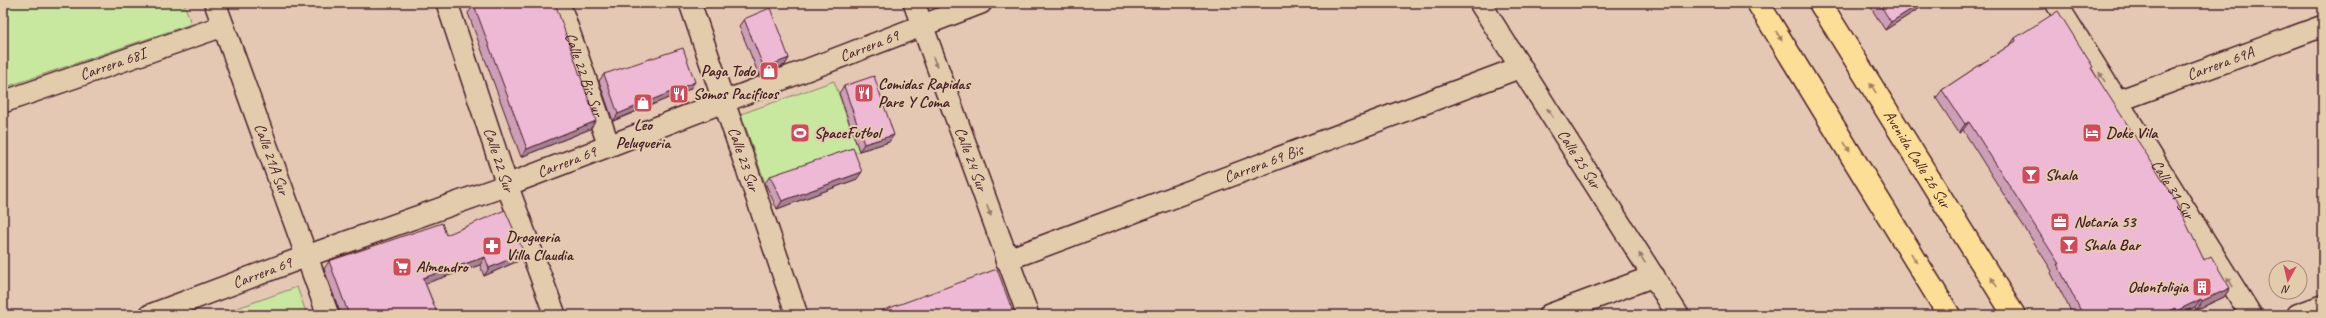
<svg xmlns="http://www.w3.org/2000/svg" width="2326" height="318" font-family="Caveat,sans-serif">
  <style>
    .green { fill: #c8e79f; stroke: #898365 }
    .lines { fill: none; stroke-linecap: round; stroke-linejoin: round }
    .street-casing { stroke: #4a1f2b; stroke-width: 24 }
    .secondary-casing { stroke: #4a1f2b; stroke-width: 25 }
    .primary-casing { stroke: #4a1f2b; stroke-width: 25 }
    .street { stroke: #e2ccac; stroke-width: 21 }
    .secondary { stroke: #e2ccac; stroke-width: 22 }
    .primary { stroke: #fcde96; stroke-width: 22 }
    .wall { fill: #cc9fb7; stroke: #4a1f2b }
    .shaded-wall { fill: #a68295; stroke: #4a1f2b }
    .building { fill: #edb9d5; stroke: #4a1f2b }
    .oneway { fill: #a37e60 }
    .oneway2 { fill: #96766c }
    .labels { text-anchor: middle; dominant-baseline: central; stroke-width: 4; stroke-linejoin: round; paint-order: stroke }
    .street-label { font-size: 16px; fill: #4a1f2b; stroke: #e2ccac }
    .poi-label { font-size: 16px; font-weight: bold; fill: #4a1f2b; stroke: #e2ccac; text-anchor: start }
  </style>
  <rect width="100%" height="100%" fill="#e4c8b4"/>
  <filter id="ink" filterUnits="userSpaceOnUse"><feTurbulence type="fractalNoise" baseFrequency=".025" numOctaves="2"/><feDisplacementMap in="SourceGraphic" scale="8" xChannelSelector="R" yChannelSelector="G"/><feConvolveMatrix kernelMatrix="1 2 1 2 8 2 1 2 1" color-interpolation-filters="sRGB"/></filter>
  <g filter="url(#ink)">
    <path class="green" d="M3 3H184L191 24 6 87 3 76Z
      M834 81 859 151 765 183 741 114Z
      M297 287 307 315H218Z"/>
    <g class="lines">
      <defs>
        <g id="street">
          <path id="s1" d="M215 3 328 315"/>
          <path id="s2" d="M447 3 507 185 555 315"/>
          <path id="s3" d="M559 3 609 146"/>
          <path id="s4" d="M690 3 797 315"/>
          <path id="s5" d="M914 3 1028 315"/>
          <path id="s6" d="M1480 3 1678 315"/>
          <path id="s7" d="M2056 3 2251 315"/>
          <path id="s8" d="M2118 101 2323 26"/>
          <path id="s9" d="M3 102 223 26"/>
          <path id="s10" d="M1006 260 1521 67"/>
          <path id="s11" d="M150 315 307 256 507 185 981 3"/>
          <path d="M1549 315 1654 276"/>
        </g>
        <path id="secondary" d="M2298 315 2323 306"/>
        <g id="primary">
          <path d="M1758 3 1949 315"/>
          <path id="s12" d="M1820 3 2014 315"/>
        </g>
      </defs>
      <use href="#street" class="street-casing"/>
      <use href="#secondary" class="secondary-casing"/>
      <use href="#primary" class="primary-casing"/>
      <use href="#street" class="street"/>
      <use href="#secondary" class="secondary"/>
      <use href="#primary" class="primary"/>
    </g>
    <path class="wall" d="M1868 3H1928L1885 30Z
      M474 5 596 121 590 129 521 157 468 13Z
      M744 19 789 58 785 65 759 75 739 26Z
      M2015 38 2092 69 2204 260 2230 288 2224 297 2196 310 2195 307 2178 315H2073L2051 273 2052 271 1963 130 1959 133 1936 98 1942 90 2010 45Z
      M604 74 690 89 613 121 599 81Z
      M844 86 889 142 859 151 839 93Z
      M770 176 857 179 777 209 765 183Z
      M446 235 524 253 518 261 484 276 480 265 425 283 438 315H341L324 269 329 261Z"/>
    <path class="shaded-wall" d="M1921 3H1928L1885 30 1891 22Z
      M789 58 785 65 759 75 764 68Z
      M695 82 690 89 613 121 618 114Z
      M596 121 590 129 521 157 527 149Z
      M1969 122 1963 130 1959 133 1965 124Z
      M894 135 889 142 859 151 864 144Z
      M862 172 857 179 777 209 782 201Z
      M524 253 518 261 484 276 489 268Z
      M485 257 480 265 418 286 423 278Z
      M2230 288 2224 297 2196 310 2202 301Z
      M2201 299 2195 307 2178 315H2173L2176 311Z
      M2175 308 2170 315H2161Z"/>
    <path class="building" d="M479 3H555L596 121 527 149 474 5Z
      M1879 3H1921L1891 22Z
      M770 8 789 58 764 68 744 19Z
      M2058 11 2093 67 2091 68 2172 194 2204 260 2211 256 2230 288 2202 301 2201 299 2176 311 2175 308 2161 315H2083L2057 264H2059L1969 122 1965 124 1942 90 2016 41 2015 38Z
      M683 48 695 82 618 114 604 74Z
      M874 76 894 135 864 144 844 86Z
      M853 148 862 172 782 201 770 176Z
      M505 210 524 253 489 268 485 257 423 278 438 315H349L329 261 442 223 446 235Z
      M997 269 1014 315H870Z"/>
    <defs><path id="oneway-solid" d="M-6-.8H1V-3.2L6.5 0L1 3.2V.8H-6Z"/></defs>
    <g class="oneway">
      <use href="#oneway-solid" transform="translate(1779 36) rotate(59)"/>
      <use href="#oneway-solid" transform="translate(1873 88) rotate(-122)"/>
      <use href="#oneway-solid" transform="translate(1847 147) rotate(59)"/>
      <use href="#oneway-solid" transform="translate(1914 258) rotate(59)"/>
      <use href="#oneway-solid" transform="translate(1994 282) rotate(-122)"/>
    </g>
    <g class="oneway2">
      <use href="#oneway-solid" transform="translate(935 62) rotate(70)"/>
      <use href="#oneway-solid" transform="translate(2102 77) rotate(-122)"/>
      <use href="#oneway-solid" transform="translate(1550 113) rotate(-122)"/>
      <use href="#oneway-solid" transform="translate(989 211) rotate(70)"/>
      <use href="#oneway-solid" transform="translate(1642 258) rotate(-122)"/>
      <use href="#oneway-solid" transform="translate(2230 282) rotate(-122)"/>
    </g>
  </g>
  <defs>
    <symbol id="shop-square" viewBox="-11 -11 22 22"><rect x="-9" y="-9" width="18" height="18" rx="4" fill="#d1495b" stroke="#e2ccac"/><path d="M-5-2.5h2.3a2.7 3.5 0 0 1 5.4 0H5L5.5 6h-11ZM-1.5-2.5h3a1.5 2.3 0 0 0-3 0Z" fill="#fff"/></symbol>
    <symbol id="restaurant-square" viewBox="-11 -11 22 22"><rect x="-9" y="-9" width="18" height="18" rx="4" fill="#d1495b" stroke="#e2ccac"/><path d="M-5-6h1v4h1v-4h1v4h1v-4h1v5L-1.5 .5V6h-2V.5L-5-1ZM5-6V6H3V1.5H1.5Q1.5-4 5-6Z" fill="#fff"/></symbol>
    <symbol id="stadium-square" viewBox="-11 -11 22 22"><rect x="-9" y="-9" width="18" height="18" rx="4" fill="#d1495b" stroke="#e2ccac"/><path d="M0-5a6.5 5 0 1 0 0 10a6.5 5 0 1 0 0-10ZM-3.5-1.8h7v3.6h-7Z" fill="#fff"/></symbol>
    <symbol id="hotel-square" viewBox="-11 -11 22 22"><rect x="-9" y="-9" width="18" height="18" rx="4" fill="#d1495b" stroke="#e2ccac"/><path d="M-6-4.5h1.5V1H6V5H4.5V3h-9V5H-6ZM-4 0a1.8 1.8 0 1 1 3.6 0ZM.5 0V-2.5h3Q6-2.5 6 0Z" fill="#fff"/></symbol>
    <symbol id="bar-square" viewBox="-11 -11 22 22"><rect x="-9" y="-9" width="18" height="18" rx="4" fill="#d1495b" stroke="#e2ccac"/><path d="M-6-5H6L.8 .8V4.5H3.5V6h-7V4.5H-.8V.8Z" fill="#fff"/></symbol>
    <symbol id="office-square" viewBox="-11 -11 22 22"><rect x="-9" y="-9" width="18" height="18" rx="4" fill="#d1495b" stroke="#e2ccac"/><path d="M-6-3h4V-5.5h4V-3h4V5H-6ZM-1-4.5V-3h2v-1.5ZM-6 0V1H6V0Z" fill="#fff"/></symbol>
    <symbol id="pharmacy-square" viewBox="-11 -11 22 22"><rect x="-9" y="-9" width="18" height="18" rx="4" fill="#d1495b" stroke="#e2ccac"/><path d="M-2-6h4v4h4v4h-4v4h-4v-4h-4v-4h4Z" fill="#fff"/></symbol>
    <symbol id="supermarket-square" viewBox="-11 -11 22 22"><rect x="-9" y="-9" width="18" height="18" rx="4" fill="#d1495b" stroke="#e2ccac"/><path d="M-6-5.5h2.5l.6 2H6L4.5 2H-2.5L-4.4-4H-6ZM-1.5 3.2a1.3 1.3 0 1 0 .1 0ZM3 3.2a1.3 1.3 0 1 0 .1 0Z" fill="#fff"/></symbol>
    <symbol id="building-square" viewBox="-11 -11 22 22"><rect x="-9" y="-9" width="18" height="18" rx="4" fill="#d1495b" stroke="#e2ccac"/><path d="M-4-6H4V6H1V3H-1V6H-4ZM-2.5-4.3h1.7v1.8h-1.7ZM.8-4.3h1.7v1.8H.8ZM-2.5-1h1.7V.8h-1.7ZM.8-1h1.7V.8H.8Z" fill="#fff"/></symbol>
  </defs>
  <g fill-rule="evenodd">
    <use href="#shop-square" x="758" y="60" width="22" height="22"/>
    <use href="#restaurant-square" x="853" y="82" width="22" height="22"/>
    <use href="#restaurant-square" x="668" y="83" width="22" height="22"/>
    <use href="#shop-square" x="632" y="92" width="22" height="22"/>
    <use href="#stadium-square" x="789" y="122" width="22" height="22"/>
    <use href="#hotel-square" x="2081" y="122" width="22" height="22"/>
    <use href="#bar-square" x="2020" y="164" width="22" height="22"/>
    <use href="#office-square" x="2049" y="211" width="22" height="22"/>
    <use href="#bar-square" x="2058" y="234" width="22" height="22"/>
    <use href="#pharmacy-square" x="481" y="235" width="22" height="22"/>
    <use href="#supermarket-square" x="391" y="256" width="22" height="22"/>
    <use href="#building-square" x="2191" y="276" width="22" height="22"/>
  </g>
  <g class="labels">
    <g class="street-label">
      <text stroke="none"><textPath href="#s11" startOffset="768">Carrera 69</textPath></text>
      <text stroke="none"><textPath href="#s9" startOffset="116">Carrera 68I</textPath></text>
      <text stroke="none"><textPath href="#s8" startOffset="109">Carrera 69A</textPath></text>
      <text stroke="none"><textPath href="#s3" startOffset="76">Calle 22 Bis Sur</textPath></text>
      <text stroke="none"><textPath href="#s1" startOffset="166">Calle 21A Sur</textPath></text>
      <text stroke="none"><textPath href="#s4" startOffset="165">Calle 23 Sur</textPath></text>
      <text stroke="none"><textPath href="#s5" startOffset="166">Calle 24 Sur</textPath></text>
      <text stroke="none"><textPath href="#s6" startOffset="185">Calle 25 Sur</textPath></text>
      <text stroke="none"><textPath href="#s12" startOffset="184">Avenida Calle 26 Sur</textPath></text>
      <text stroke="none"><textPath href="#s2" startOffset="165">Calle 22 Sur</textPath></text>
      <text stroke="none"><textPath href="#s11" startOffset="444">Carrera 69</textPath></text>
      <text stroke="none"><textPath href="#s10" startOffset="275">Carrera 69 Bis</textPath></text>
      <text stroke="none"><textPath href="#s7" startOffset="220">Calle 31 Sur</textPath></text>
      <text stroke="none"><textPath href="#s11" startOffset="120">Carrera 69</textPath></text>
    </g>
    <g class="poi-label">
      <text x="755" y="71" text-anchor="end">Paga Todo</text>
      <text x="878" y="84">Comidas Rapidas<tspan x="878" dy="18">Pare Y Coma</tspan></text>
      <text x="693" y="94">Somos Pacificos</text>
      <text x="643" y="125" text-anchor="middle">Leo<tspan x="643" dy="18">Peluqueria</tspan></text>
      <text x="814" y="133">SpaceFutbol</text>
      <text x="2106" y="133">Doke Vila</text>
      <text x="2045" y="175">Shala</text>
      <text x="2074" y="222">Notaría 53</text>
      <text x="506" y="237">Drogueria<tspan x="506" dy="18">Villa Claudia</tspan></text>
      <text x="2083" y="245">Shala Bar</text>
      <text x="416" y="267">Almendro</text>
      <text x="2188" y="287" text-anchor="end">Odontoligia</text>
    </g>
  </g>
  <rect width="2326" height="318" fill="none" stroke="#e2ccac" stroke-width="16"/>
  <rect x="8" y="8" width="2310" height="302" fill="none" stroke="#4a1f2b" stroke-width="1.5" filter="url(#ink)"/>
  <g transform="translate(2288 280) rotate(188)"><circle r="19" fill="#e2ccac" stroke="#a58778"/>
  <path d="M0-3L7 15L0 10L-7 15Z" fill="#d1495b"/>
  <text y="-6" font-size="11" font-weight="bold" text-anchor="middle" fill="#4a1f2b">N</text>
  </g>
</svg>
